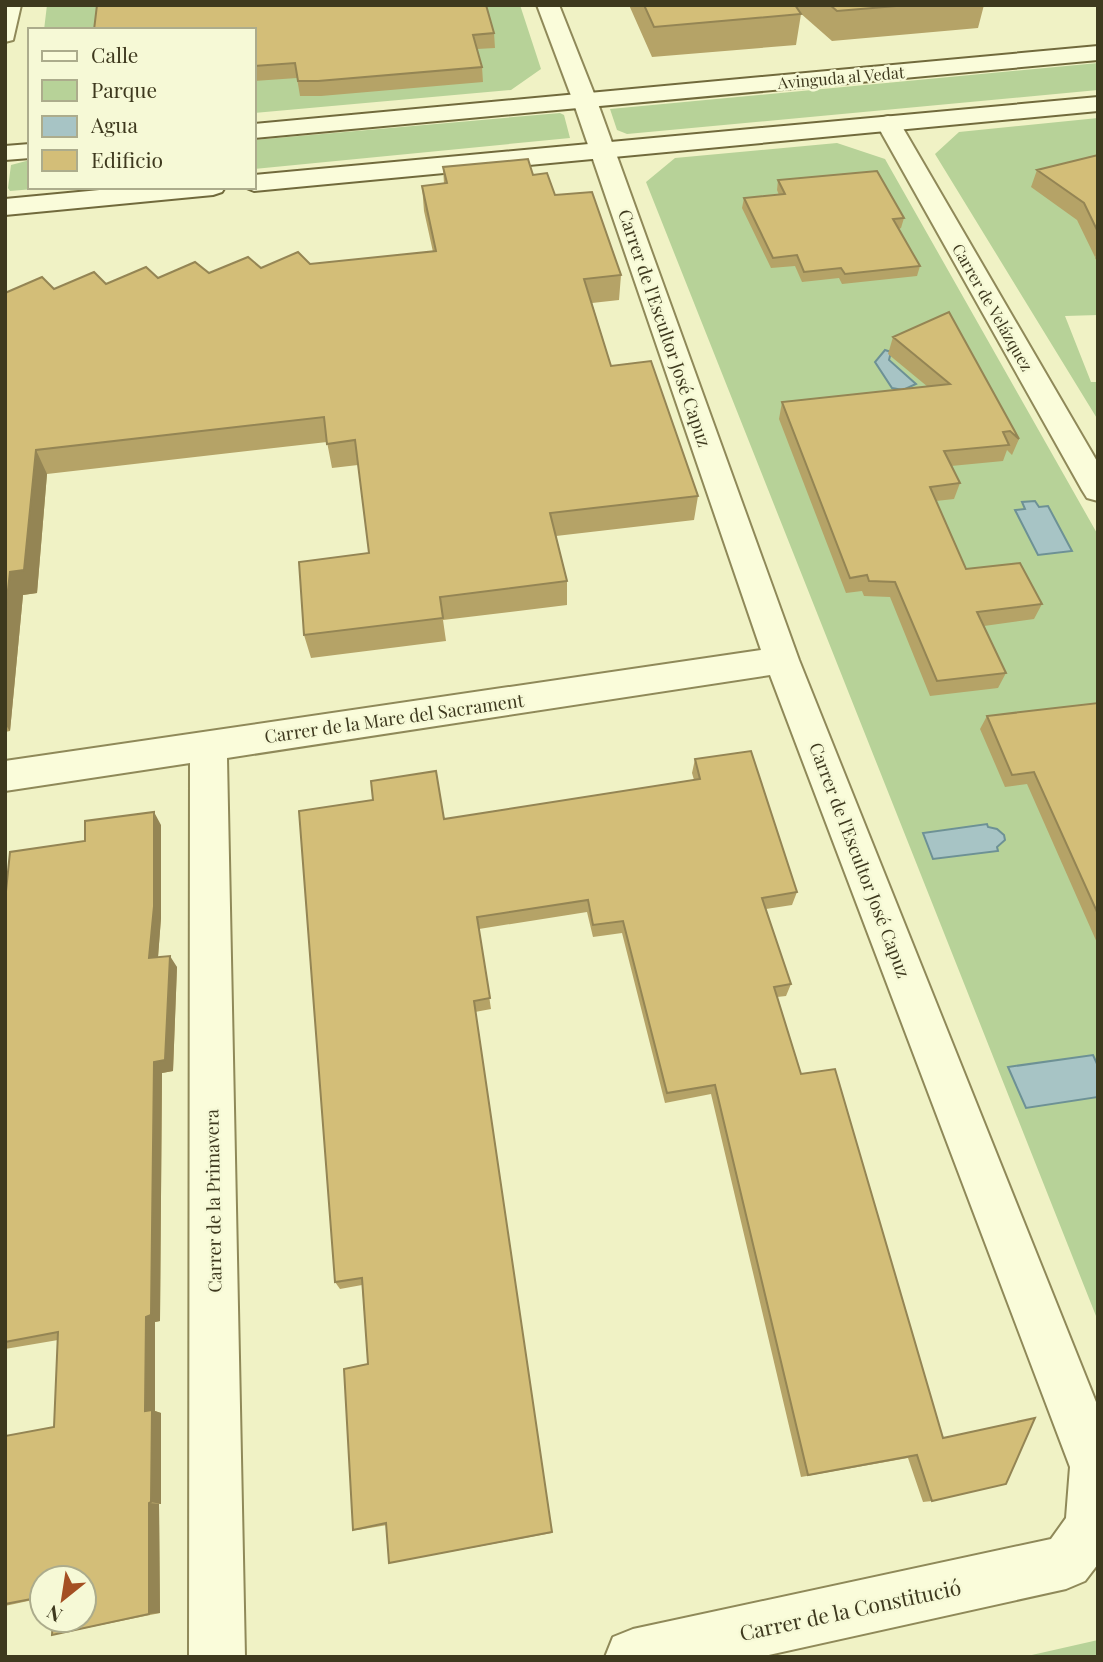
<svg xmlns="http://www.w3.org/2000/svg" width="1103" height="1662" font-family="'Playfair Display',serif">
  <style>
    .green { fill: #b7d298 }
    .water { fill: #a7c4c5; stroke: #6d9195; stroke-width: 2 }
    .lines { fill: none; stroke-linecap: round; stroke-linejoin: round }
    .street-casing { stroke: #8f8959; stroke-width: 4 }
    .secondary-casing { stroke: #716a3c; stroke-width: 4 }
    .street { fill: #fafcda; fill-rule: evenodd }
    .secondary { fill: #fafcda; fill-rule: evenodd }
    .wall { fill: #b5a367 }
    .shaded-wall { fill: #948554 }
    .building { fill: #d3be78; stroke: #948554; stroke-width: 2 }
    .labels { text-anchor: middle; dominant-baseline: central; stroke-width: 5; stroke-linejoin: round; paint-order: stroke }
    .far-street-label { font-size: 16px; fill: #3e391e; stroke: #f6f9d6 }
    .street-label { font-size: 18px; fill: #3e391e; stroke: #f6f9d6 }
    .near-street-label { font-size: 21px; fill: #3e391e; stroke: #f6f9d6 }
  </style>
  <rect width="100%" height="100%" fill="#f0f2c5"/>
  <path class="green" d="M47 5H520L541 69 511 90 254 113V30H44Z
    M1098 63V90L627 134 617 130 610 109Z
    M560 113 564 115 570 138 254 169V140Z
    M1098 118V315L1065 316 1091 382H1098V420L935 154 959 132Z
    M837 143 885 159 1098 535V1321L646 182 675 158Z
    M30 160V187H57L10 191 8 188 11 165Z
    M1098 1640V1657H1023Z"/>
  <path class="water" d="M885 350 891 352 889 360 916 384 903 390 892 388 875 362Z
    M1035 501 1039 507 1048 506 1072 551 1038 555 1015 510 1025 509 1022 502Z
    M987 824 988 827 997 829 1004 835 1005 840 997 847 998 851 933 859 923 833Z
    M1093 1055 1098 1066V1097L1026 1108 1008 1067Z"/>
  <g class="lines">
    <defs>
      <path id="street" d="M5 5H21L13 40 5 42Z
        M537 5H559L597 101 799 660 1098 1407V1564L1085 1581 1066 1589 760 1657H605L613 1637 633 1629 1051 1539 1066 1518 1070 1467 770 675 227 758 245 1657H189L190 763 5 791V761L761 650 573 101Z
        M888 116 896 118 900 123 1098 463V501L1087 498 1082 490 876 123 880 118Z"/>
      <path id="secondary" d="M1098 46V60L254 138V124Z
        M1098 97V111L254 191 244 187H254V175Z
        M30 144V158L5 160V146Z
        M131 187H225L222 192 213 195 5 215V199Z"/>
    </defs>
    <use href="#street" class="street-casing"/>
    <use href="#secondary" class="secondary-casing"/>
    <use href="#street" class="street"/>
    <use href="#secondary" class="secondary"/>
  </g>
  <path class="wall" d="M629 5H984L978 28 832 41 799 12 801 14 796 45 652 57Z
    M254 30 494 33 495 48 477 49 482 67 483 82 321 96H300L297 78 254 81Z
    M1098 155V263L1095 258 1096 256 1095 257 1077 220 1031 187 1037 170Z
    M443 167 533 175 555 195 621 275 619 300 592 303 611 366 698 496 694 520 556 536 567 581V605L443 620 446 641 311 658 304 635 369 553 358 465 332 468 327 442 47 474 37 593 23 595 10 731 5 732V293L433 252 424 211 422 186 444 184Z
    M778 180 904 218 901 228 899 229 920 266 917 276 842 284 839 278 802 282 795 266 771 268 742 208 744 198 779 195 777 190Z
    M893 337 1019 439 1012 455 1007 450 1003 461 951 466 960 483 954 499 936 501 966 569 1042 604 1034 619 984 626 1006 673 998 688 930 696 890 597 864 596 862 591 846 593 779 419 782 402 928 387 888 354Z
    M1098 703V945L1027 784 1005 787 980 729 987 716Z
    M695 759 797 892 792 905 766 909 791 984 786 996 777 997 932 1501 923 1502 908 1458 801 1477 711 1094 665 1103 622 933 593 937 587 912 479 929 491 1009 475 1012 552 1533 389 1563 387 1525 358 1530H353L368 1364 362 1285 340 1289 335 1282 373 800 444 819 694 780 692 773Z
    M161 825V918L158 957 177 967 173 1071 162 1073 160 1321 155 1322V1411L161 1413V1504H159L160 1613 52 1635 84 1620 42 1578V1598L5 1606V1436L54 1427 58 1340 5 1349V901Z"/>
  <path class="shaded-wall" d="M36 450 47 474 37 593 23 595 10 731 5 724V617L10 572Z
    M154 812 161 825V918L157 970 149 958Z
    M170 956 177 967 173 1071 162 1073 160 1321 155 1322V1411L161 1413V1504L151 1502 145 1411 146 1317 154 1062Z
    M149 1503 159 1504 160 1613 149 1614Z"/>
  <path class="building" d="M97 5H486L494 33 473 35 482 67 318 81H298L295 63 254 66V30H94Z
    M644 5H795L801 14 654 27Z
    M830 5H908L837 11Z
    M1098 155V232L1084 203 1037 170Z
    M528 159 533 175 547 173 555 195 592 192 621 275 584 279 611 366 651 361 698 496 550 513 567 581 440 597 443 618 304 635 299 562 369 553 355 440 327 444 324 417 36 450 24 570 10 572 5 617V293L42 277 54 289 94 272 106 284 146 267 158 278 195 262 209 273 248 257 261 268 298 252 310 264 436 251 422 186 447 183 443 167Z
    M877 171 904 218 893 219 920 266 845 274 841 268 804 272 797 255 773 258 744 198 785 194 778 180Z
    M949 312 1019 439 1010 431 1003 432 1009 445 944 451 960 483 930 487 966 569 1020 563 1042 604 977 612 1006 673 937 681 895 582 869 581 867 575 850 578 782 402 950 384 893 337Z
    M1098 703V914L1034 772 1012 775 987 716Z
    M751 751 797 892 762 898 791 984 774 987 801 1074 835 1069 943 1438 1035 1418 1006 1484 932 1501 917 1455 808 1475 715 1085 667 1093 623 921 593 925 588 900 477 917 490 998 474 1001 552 1532 389 1563 386 1523 353 1530 344 1369 368 1364 362 1278 335 1282 299 811 373 800 371 781 436 771 444 819 700 779 695 759Z
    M154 812V906L149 958 170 956 165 1060 154 1062 151 1315 146 1317 145 1411 152 1410 151 1502 149 1503V1614L52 1635 53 1620H84V1578H42V1597L5 1604V1436L54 1427 58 1332 5 1342V901L10 852 85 841V821Z"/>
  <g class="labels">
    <g class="far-street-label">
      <text transform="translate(841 77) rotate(-5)">Avinguda al Vedat</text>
      <text transform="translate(993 307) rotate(60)">Carrer de Velázquez</text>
    </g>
    <g class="street-label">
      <text transform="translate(665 328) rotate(71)">Carrer de l'Escultor José Capuz</text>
      <text transform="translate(394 718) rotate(-8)">Carrer de la Mare del Sacrament</text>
      <text transform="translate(860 860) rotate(69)">Carrer de l'Escultor José Capuz</text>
      <text transform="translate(213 1201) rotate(-91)">Carrer de la Primavera</text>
    </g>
    <g class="near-street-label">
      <text transform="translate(850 1609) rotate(-12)">Carrer de la Constitució</text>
    </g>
  </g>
  <rect width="1103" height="1662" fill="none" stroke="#3e391e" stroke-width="14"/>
  <rect x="28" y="28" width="228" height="161" fill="#f6f9d6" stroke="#acac8c" stroke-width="2"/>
  <rect x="42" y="51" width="35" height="10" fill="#fafcda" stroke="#acac8c" stroke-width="2"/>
  <text x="91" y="63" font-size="21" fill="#3e391e">Calle</text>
  <rect x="42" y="80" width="35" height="21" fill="#b7d298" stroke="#acac8c" stroke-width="2"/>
  <text x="91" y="98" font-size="21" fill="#3e391e">Parque</text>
  <rect x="42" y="116" width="35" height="21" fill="#a7c4c5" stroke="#acac8c" stroke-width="2"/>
  <text x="91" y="133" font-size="21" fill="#3e391e">Agua</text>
  <rect x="42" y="150" width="35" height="21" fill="#d3be78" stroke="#acac8c" stroke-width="2"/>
  <text x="91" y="168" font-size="21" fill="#3e391e">Edificio</text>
  <g transform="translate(63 1599) rotate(210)"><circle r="33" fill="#f6f9d6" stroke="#acac8c" stroke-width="2"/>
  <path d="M0-5L12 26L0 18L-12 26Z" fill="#a45023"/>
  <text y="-10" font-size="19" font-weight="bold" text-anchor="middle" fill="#3e391e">N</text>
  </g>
</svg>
